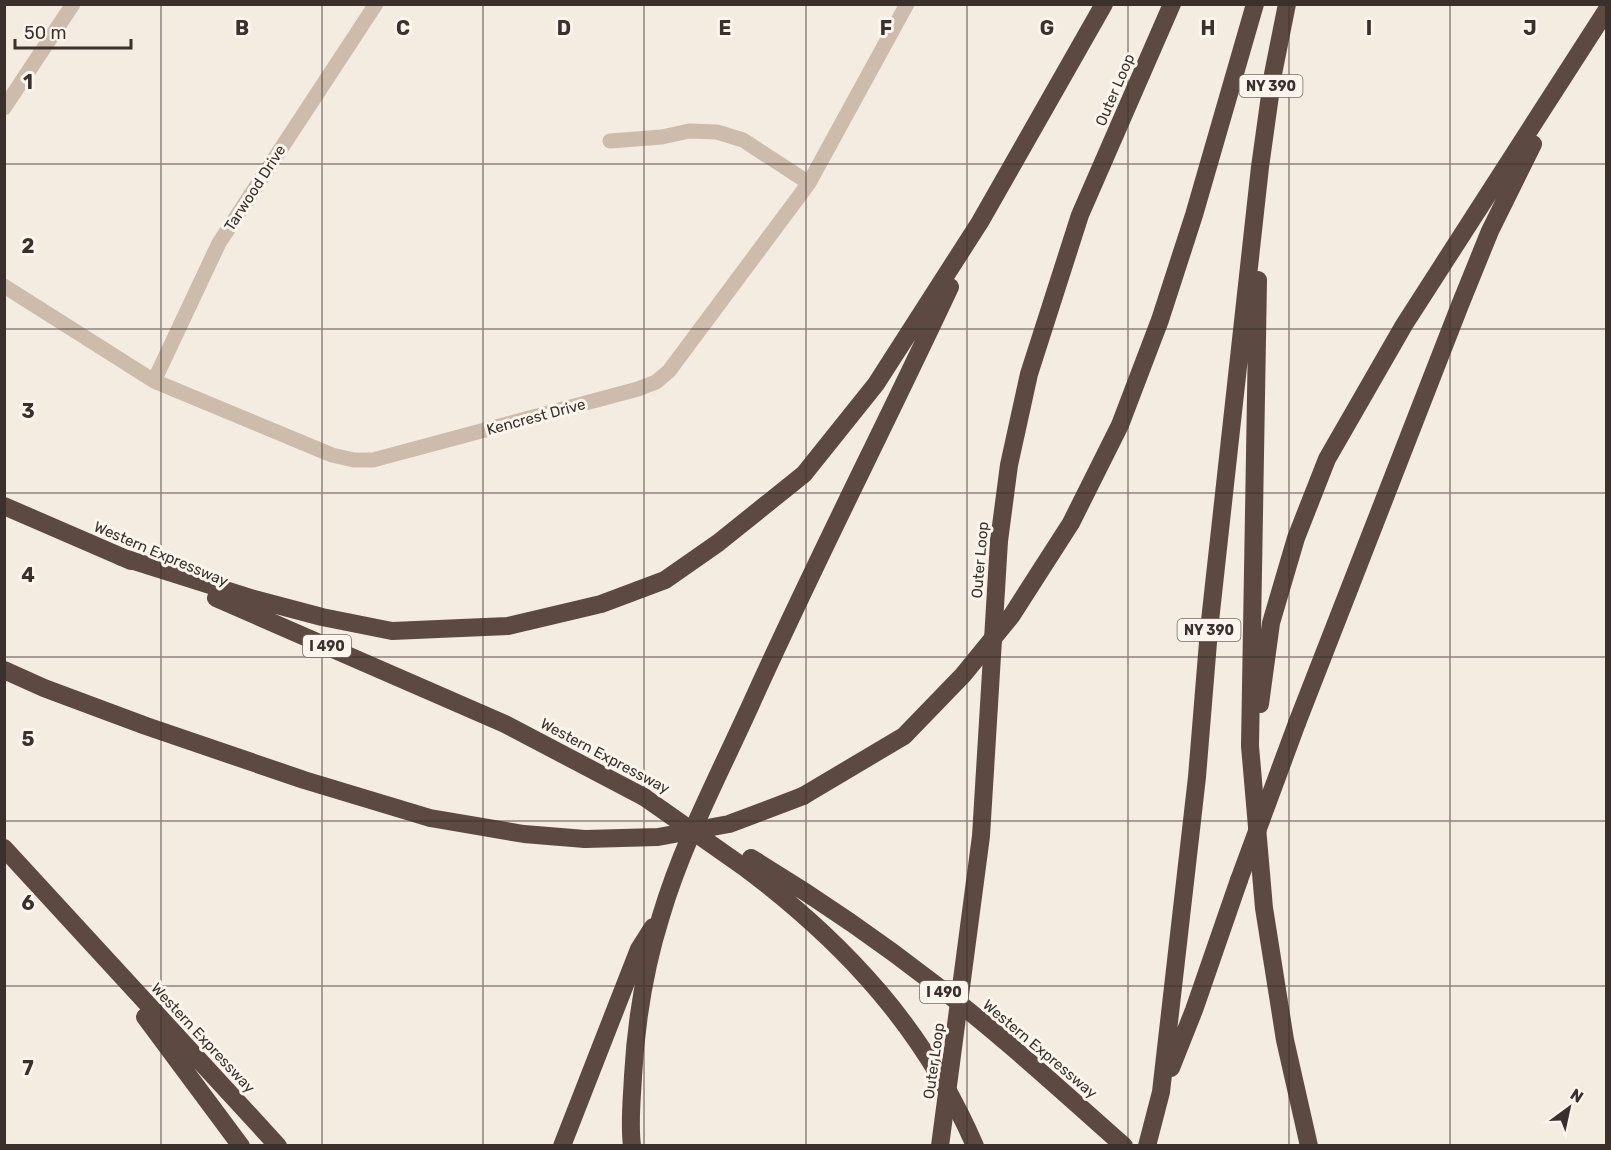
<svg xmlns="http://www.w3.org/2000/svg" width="1611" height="1150" font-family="Rubik,sans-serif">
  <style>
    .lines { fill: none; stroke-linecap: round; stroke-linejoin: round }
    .minor { stroke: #cdbbac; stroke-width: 15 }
    .motorway { stroke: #5c4a42; stroke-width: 18 }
    .motorway-bridge { stroke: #5c4a42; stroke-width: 18 }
    .grid { fill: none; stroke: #3b302b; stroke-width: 1.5; stroke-opacity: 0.55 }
    .labels { text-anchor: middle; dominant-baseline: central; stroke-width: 6; stroke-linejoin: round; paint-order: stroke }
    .shield { fill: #fbf5ee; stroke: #756b66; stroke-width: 1.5 }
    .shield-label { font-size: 14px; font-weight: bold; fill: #3b302b }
    .street-label { font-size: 15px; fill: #3b302b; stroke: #fbf5ee }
    .grid-label { font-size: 20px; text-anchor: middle; font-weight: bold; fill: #3b302b; stroke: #fbf5ee; stroke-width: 6; stroke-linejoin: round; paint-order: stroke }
  </style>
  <rect width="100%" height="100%" fill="#f4ebe1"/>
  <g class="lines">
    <path class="minor" d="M4 108 73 4
      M610 141 662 137 689 131 717 132 743 140 809 183
      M4 286 154 381 332 455 354 460H373L638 389 656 382 669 371 809 183 907 4
      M154 381 219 243 376 4"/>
    <path class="motorway" d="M1258 280 1250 746 1264 908 1285 1040 1309 1146
      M4 506 131 561
      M999 541 1009 465 1029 374 1080 215 1172 4
      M121 557 254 599 322 617 392 631 508 626 601 604 665 580 718 543 804 474 876 384 980 222 1104 4
      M216 598 505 724 644 797
      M4 670 44 688 146 726 304 780 430 818 524 834 585 839
      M1260 704 1271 623 1296 538 1327 459 1404 325 1606 11
      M1297 723 1460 305 1490 231 1533 144
      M803 796 904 736 963 675 1012 615 1071 523 1120 425 1160 320 1194 215 1255 4
      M4 848 278 1146
      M751 858C814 896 877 939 936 985 1001 1035 1062 1091 1124 1146
      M748 870C847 945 925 1030 975 1146
      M145 1017 241 1146
      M1171 1068 1194 1010 1239 880
      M562 1146 639 949 653 927
      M632 1146C629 1122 632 1099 633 1076 636 1022 645 967 661 916 683 842 720 773 752 702 815 562 885 426 950 287
      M1147 1146 1161 1092 1197 777 1209 630 1260 167 1273 74 1287 4"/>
    <path class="motorway-bridge" d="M644 797 748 870
      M585 839 658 837 729 824 803 796
      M1239 880 1297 723
      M940 1146 981 836 999 541"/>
  </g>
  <path class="grid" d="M161 4V1146M322 4V1146M483 4V1146M644 4V1146M806 4V1146M967 4V1146M1128 4V1146M1289 4V1146M1450 4V1146M4 164H1606M4 329H1606M4 493H1606M4 657H1606M4 821H1606M4 986H1606"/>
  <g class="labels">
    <g class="shield">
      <rect x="1239.5" y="75" width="63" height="22" rx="4.5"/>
      <rect x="1177.5" y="619" width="63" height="22" rx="4.5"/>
      <rect x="303" y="635" width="48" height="22" rx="4.5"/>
      <rect x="920" y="981" width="48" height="22" rx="4.5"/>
    </g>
    <g class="shield-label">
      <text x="1271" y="86">NY 390</text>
      <text x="1209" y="630">NY 390</text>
      <text x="327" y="646">I 490</text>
      <text x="944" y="992">I 490</text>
    </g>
    <g class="street-label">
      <text transform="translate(1115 90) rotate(-67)">Outer Loop</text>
      <text transform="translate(255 188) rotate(-57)">Tarwood Drive</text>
      <text transform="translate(536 417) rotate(-15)">Kencrest Drive</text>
      <text transform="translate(161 554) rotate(23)">Western Expressway</text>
      <text transform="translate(980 560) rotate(-85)">Outer Loop</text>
      <text transform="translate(605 756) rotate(28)">Western Expressway</text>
      <text transform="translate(203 1038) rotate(47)">Western Expressway</text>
      <text transform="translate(1040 1049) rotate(40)">Western Expressway</text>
      <text transform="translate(934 1061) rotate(-82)">Outer Loop</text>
    </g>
  </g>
  <g class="grid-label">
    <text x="242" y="35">B</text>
    <text x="403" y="35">C</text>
    <text x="564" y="35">D</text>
    <text x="725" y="35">E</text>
    <text x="886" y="35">F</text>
    <text x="1047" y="35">G</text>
    <text x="1208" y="35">H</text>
    <text x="1369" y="35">I</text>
    <text x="1530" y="35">J</text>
    <text x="28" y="89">1</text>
    <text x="28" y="253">2</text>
    <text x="28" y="418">3</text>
    <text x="28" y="582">4</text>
    <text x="28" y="746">5</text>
    <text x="28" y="910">6</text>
    <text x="28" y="1075">7</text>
  </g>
  <rect width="1611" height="1150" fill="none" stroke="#3b302b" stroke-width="12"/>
  <g transform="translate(1569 1108) rotate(33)" stroke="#fbf5ee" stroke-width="4.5" paint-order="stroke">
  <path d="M0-4.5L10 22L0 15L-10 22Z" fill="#3b302b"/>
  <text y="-9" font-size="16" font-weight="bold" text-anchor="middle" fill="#3b302b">N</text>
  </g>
  <path d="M15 39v9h116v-9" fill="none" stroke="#3b302b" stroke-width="3"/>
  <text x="24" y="39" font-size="18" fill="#3b302b" stroke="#fbf5ee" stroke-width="4.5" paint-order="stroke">50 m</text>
</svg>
